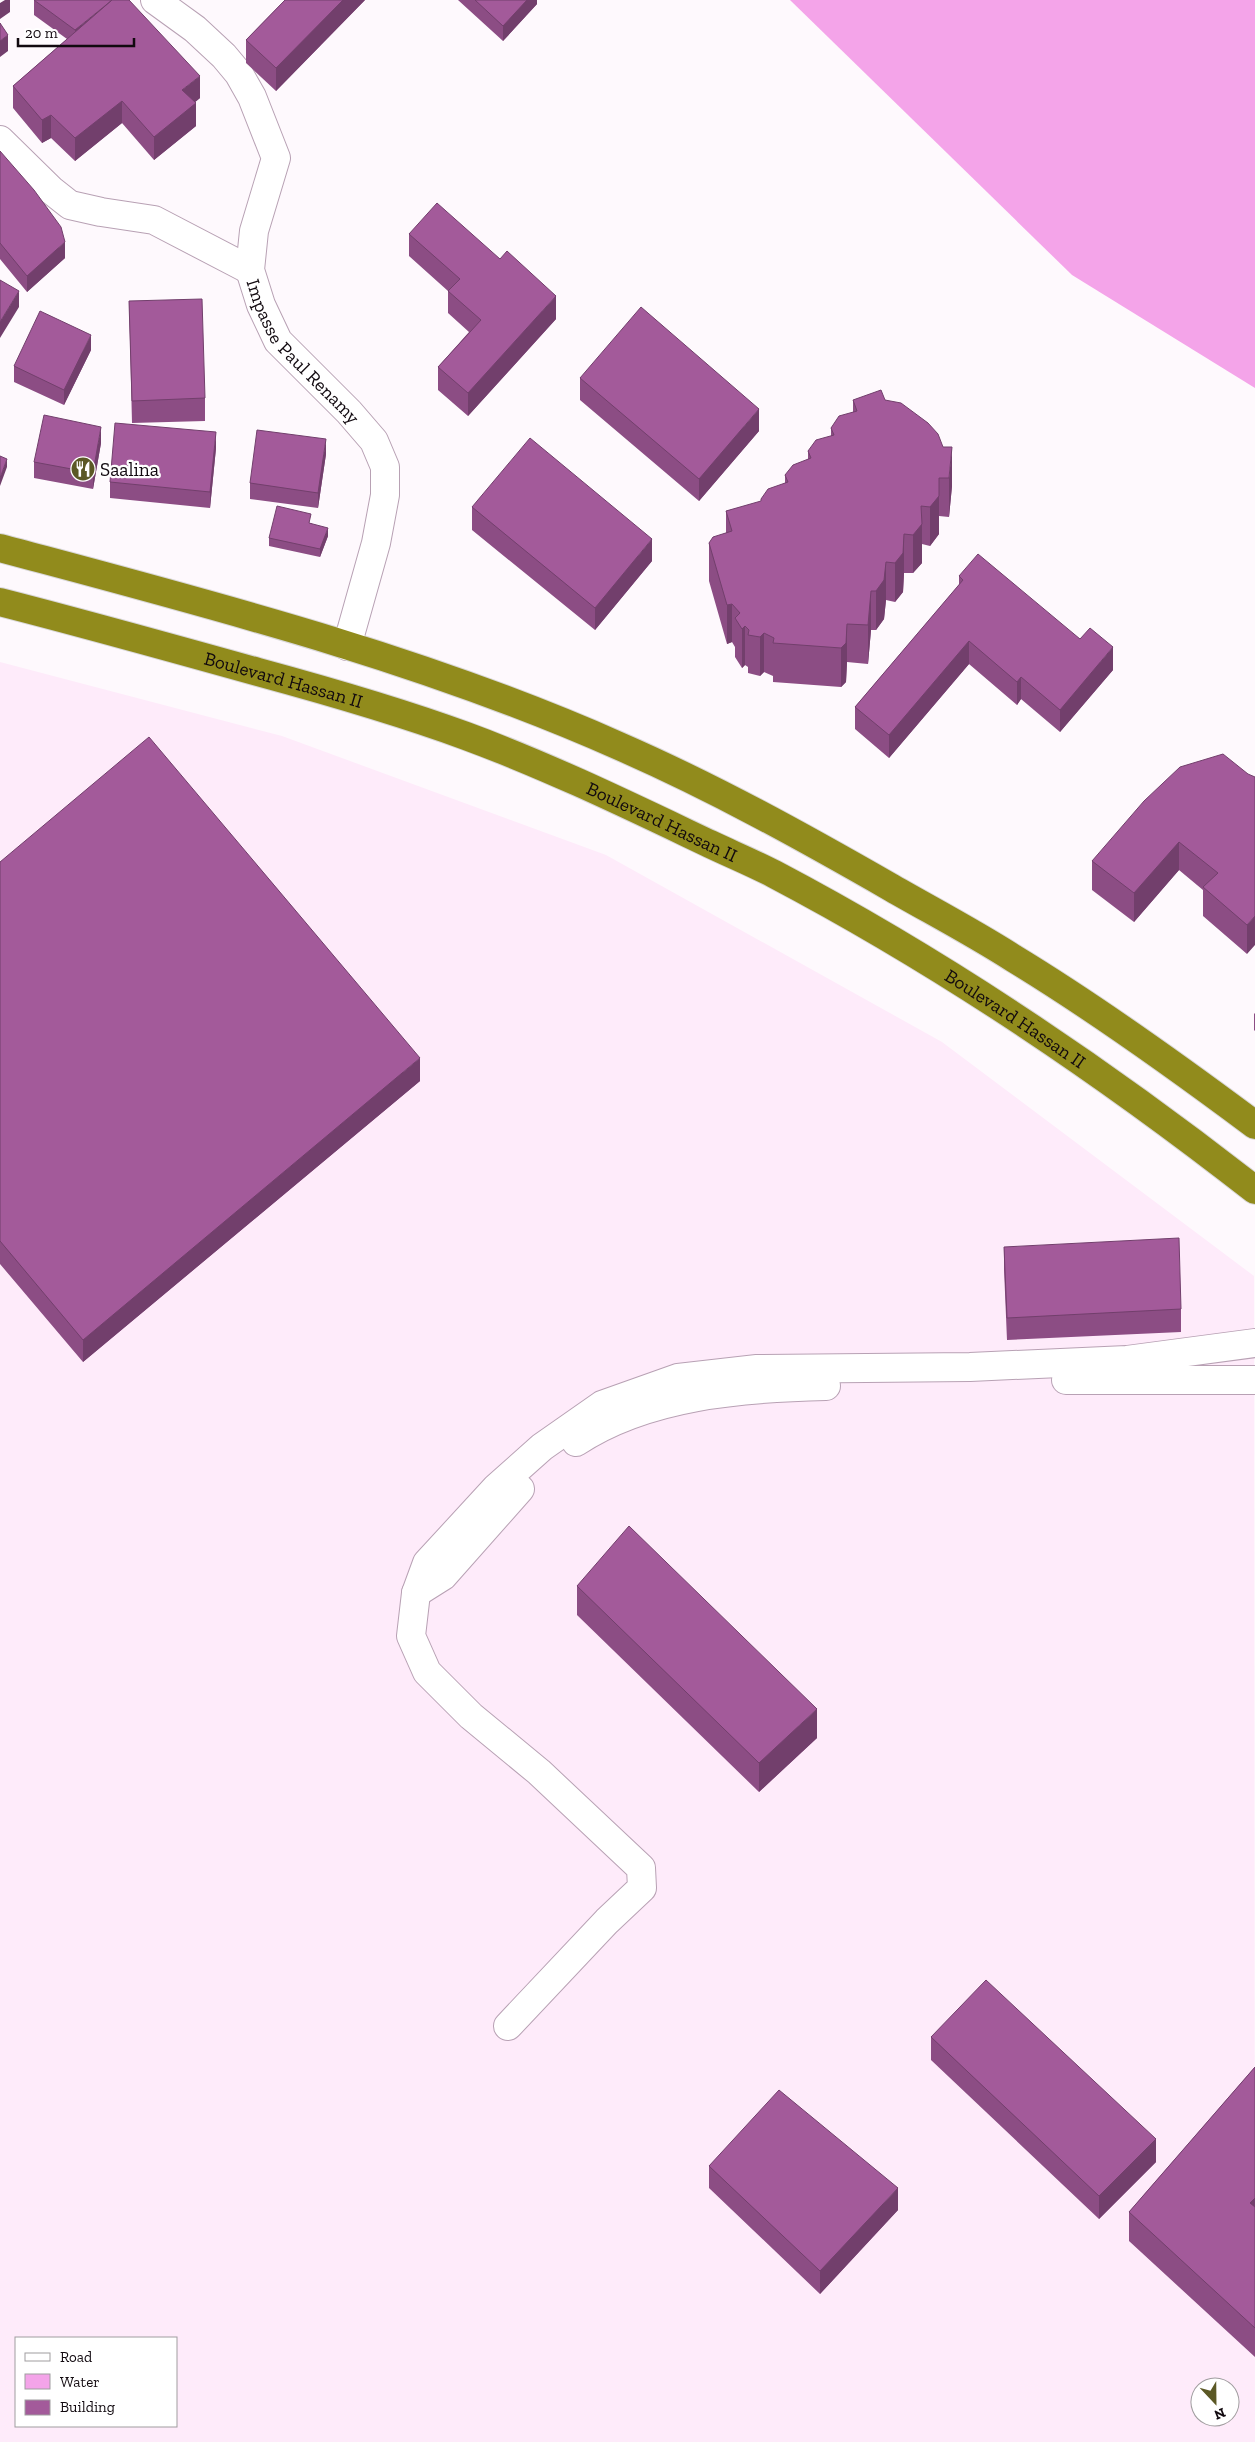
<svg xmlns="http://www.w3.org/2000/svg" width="1255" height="2442" font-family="'Zilla Slab',serif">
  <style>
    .built { fill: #feebfa; fill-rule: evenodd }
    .water { fill: #f4a4e9 }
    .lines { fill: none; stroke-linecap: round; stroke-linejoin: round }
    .minor-casing { stroke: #b8a1b4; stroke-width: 30 }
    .highway-casing { stroke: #d9d8d9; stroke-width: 30 }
    .minor { stroke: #fff; stroke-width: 28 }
    .highway { stroke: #918b1c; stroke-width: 28 }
    .wall { fill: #8c4d84 }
    .shaded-wall { fill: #723f6c }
    .building { fill: #a35a9a; stroke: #723f6c }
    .labels { text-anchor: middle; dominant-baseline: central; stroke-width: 4.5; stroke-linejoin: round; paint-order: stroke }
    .street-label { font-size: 19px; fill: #11090f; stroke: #fff }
    .poi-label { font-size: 19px; fill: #11090f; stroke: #fff; text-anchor: start }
  </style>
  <rect width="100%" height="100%" fill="#fef9fd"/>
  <path class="built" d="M0 662 282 736 606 855 942 1042 1254 1276 1255 2442H0ZM16 2338H176V2426H16ZM1200 2387H1230V2417H1200Z"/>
  <path class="water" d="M790 0H1255V388L1072 275Z"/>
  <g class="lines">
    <defs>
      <g id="minor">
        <path id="s1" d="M155 0 195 29 224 56 239 74 252 97 276 158 254 231 250 270 261 305 278 341 349 412 374 441 385 467V495L376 543 347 646"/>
        <path d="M0 140 51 190 70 205 101 212 154 220 250 270"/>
        <path d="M1066 1380H1255"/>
        <path d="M576 1442C647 1395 742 1388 826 1386"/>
        <path d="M416 1593 443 1576 520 1489"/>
        <path d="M508 2026 607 1921 642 1888 641 1868 539 1772 471 1716 427 1672 411 1636 416 1593 427 1563 496 1488 542 1447 602 1405 678 1378 757 1369 970 1367 1127 1360 1255 1343"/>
      </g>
      <g id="highway">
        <path d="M0 548C209 604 421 658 619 746 713 787 803 837 892 888 932 911 974 933 1013 958 1097 1009 1176 1066 1255 1125"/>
        <path id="s2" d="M0 602C86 624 172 648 258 672 328 691 398 711 466 736 550 767 630 806 710 844 731 854 753 863 774 874 943 963 1104 1072 1255 1190"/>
      </g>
    </defs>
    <use href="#minor" class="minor-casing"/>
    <use href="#highway" class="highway-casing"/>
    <use href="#minor" class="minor"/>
    <use href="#highway" class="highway"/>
  </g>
  <path class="wall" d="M34 0 200 98 195 102 196 126 154 160 122 123 75 161 51 138 42 143 13 108V86L67 39 34 15Z
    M285 0H365L276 91 246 63V40Z
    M458 0H537V4L503 41Z
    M0 151 65 258 27 292 0 259Z
    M409 234 556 319 468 416 438 390V367L469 332 448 313V291L409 256Z
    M129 301 205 398V421L132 423Z
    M91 350 64 405 14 382V366Z
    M580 378 759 431 699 501 580 400Z
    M853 400H885L928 423 952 486 949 517 939 516V534L930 546 922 544V563L913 573H904L903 592 895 602 886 600 884 619 876 630H871L868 664 847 662 846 682 841 687 773 682V676L764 672 760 676 748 673V667L745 665 742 668 735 657V647L732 642 727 644 709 581V543L726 533V511L761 502V499L785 483V475L808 460V451L831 436V428L853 412Z
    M101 443 93 489 34 478V462Z
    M216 448 210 508 110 498V482Z
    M326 454 318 508 250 499V483Z
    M472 507 652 561 595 630 472 530Z
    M311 523 328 536 320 557 269 546V538Z
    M959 576 1113 670 1060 732 1021 699 1017 705 969 664 889 758 855 729V707L959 585Z
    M1248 774 1247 954 1203 916V890L1179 870 1134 922 1092 890V861Z
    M0 862 420 1081 83 1362 0 1264Z
    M1255 1013V1031L1254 1030V1014Z
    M1004 1247 1181 1309V1332L1007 1340 1004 1269Z
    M577 1586 817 1738 759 1792 577 1615Z
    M931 2037 1156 2162 1099 2219 931 2060Z
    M1255 2067V2357L1129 2241V2212Z
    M709 2166 898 2210 820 2294 709 2188Z"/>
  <path class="shaded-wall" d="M5 0H10V12L0 19V3Z
    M343 0H365L276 91V68Z
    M527 0H537V4L503 41V26Z
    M106 5 75 45V30Z
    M8 35V51L0 57V41Z
    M200 76V98L182 113V90Z
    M122 101V123L75 161V138Z
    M196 103V126L154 160V137Z
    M51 115V138L42 143V120Z
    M65 242V258L27 292V276Z
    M19 291V307L0 338V322Z
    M556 296V319L468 416V393Z
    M91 335V350L64 405V390Z
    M759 409V431L699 501V479Z
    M101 427V443L93 489V473Z
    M216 432V448L210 508V492Z
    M326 439V454L318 508V493Z
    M952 447V486L949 517V478Z
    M7 459V467L0 486V478Z
    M939 478V534L930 546V507Z
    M922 524V563L913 573V535Z
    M328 528V536L320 557V549Z
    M904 534V573L903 592 895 602V563Z
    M652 539V561L595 630V608Z
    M886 562V600L884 619 876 630V591Z
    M871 591V630L868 664V625Z
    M732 604V642L727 644V605Z
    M847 624V662L846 682 841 687V648Z
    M745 626V665L742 668V629Z
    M764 633V672L760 676V637Z
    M969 641V664L889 758V735Z
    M1113 647V670L1060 732V710Z
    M1021 677V699L1017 705V682Z
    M1179 842V870L1134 922V893Z
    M1255 916V945L1247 954V925Z
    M420 1058V1081L83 1362V1340Z
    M817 1709V1738L759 1792V1763Z
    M1156 2139V2162L1099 2219V2196Z
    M898 2188V2210L820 2294V2271Z
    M1255 2198V2227L1250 2203Z"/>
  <path class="building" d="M34 0H112L106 5 75 30Z
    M112 0H129L200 76 182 90 196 103 154 137 122 101 75 138 51 115 42 120 13 86Z
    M285 0H343L276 68 246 40Z
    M475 0H527L503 26Z
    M0 23 8 35 0 41Z
    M0 151 34 190 61 227 65 242 27 276 0 243Z
    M437 203 500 259 507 251 556 296 468 393 438 367 481 320 448 291 460 279 409 234Z
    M0 280 19 291 0 322Z
    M202 299 205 398 132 401 129 301Z
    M641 307 759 409 699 479 580 378Z
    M40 311 91 335 64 390 14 366Z
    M881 390 885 400 901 403 928 423 938 434 943 447H952L949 478H939V496L930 507 921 506 922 524 913 535 904 534 903 553 895 563 886 562 884 580 876 591H871L868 625 847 624 846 643 841 648 773 643 774 638 764 633 760 637 748 635 749 630 745 626 742 629 735 618 740 613 732 604 727 605 709 543 713 537 732 531 726 511 761 501V499L768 489 788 482 785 475 793 465 811 458 808 451 816 440 834 435 831 428 839 416 857 411 853 400Z
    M44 415 101 427 93 473 34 462Z
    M115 423 216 432 210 492 110 482Z
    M257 430 326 439 318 493 250 483Z
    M530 438 652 539 595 608 472 507Z
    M0 456 7 459 0 478Z
    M277 506 311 514 309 523 328 528 320 549 269 538Z
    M978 554 1080 639 1090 628 1113 647 1060 710 1021 677 1017 682 969 641 889 735 855 707 963 580 959 576Z
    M149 737 420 1058 83 1340 0 1241V862Z
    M1223 754 1248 774 1255 777V916L1247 925 1203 887 1218 873 1179 842 1134 893 1092 861 1144 801 1180 767Z
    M1179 1238 1181 1309 1007 1318 1004 1247Z
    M629 1526 817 1709 759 1763 577 1586Z
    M986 1980 1156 2139 1099 2196 931 2037Z
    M1255 2067V2198L1250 2203 1255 2207V2328L1129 2212Z
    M779 2090 898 2188 820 2271 709 2166Z"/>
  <defs>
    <symbol id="restaurant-disc" viewBox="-11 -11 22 22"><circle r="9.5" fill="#5b5825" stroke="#fff"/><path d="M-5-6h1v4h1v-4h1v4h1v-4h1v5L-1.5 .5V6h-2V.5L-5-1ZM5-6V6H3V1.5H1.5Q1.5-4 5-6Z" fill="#fff"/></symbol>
  </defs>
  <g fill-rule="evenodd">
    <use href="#restaurant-disc" x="69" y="455" width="28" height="28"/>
  </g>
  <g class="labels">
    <g class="street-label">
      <text stroke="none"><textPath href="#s1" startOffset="419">Impasse Paul Renamy</textPath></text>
      <text stroke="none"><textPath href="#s2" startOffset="294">Boulevard Hassan II</textPath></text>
      <text stroke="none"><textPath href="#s2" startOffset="699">Boulevard Hassan II</textPath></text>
      <text stroke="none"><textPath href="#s2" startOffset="1104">Boulevard Hassan II</textPath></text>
    </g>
    <g class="poi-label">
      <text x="100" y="469">Saalina</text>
    </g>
  </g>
  <rect x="15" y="2337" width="162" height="90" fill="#ffffff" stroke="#a09d9f"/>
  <rect x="25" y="2353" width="25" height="8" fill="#ffffff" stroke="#a09d9f"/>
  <text x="60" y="2362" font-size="15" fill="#11090f">Road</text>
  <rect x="25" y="2374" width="25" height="15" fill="#f4a4e9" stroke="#a09d9f"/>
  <text x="60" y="2387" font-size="15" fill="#11090f">Water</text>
  <rect x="25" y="2400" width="25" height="15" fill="#a35a9a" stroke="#a09d9f"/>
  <text x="60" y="2412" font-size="15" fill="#11090f">Building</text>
  <g transform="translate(1215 2402) rotate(158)"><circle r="24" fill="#ffffff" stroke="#a09d9f"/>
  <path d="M0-4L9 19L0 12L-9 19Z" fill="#5b5825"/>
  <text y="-8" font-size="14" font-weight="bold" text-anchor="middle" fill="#11090f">N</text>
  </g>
  <path d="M18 38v8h116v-8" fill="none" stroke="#11090f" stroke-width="2.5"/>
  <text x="25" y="38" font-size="15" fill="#11090f" stroke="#ffffff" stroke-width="4" paint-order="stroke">20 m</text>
</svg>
